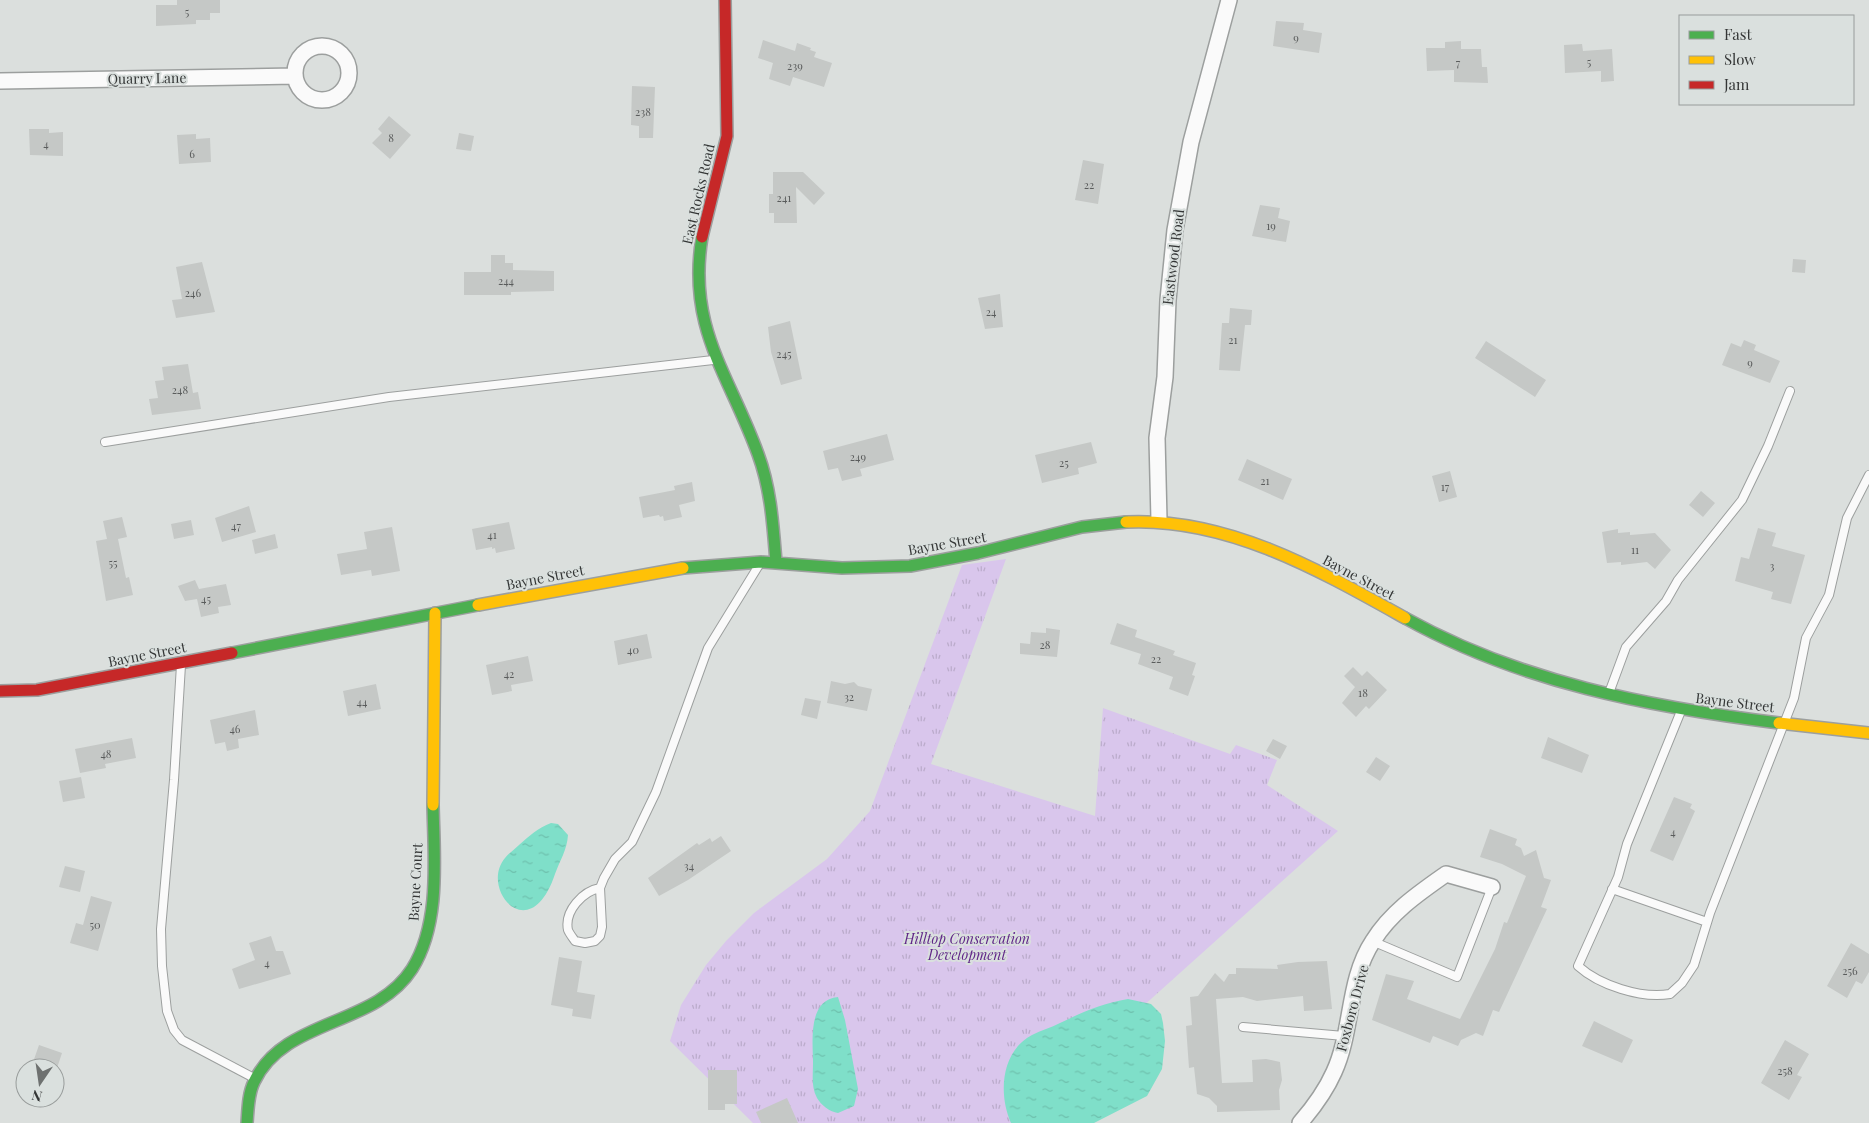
<svg xmlns="http://www.w3.org/2000/svg" width="1869" height="1123" font-family="'Playfair Display',serif">
  <style>
    .park { fill: url(#park-tufts) }
    .water { fill: url(#water-ripples) }
    .building { fill: #c5c8c6 }
    .lines { fill: none; stroke-linecap: round; stroke-linejoin: round }
    .lane-casing { stroke: #9c9f9e; stroke-width: 10 }
    .street-casing { stroke: #9c9f9e; stroke-width: 18 }
    .fast-casing { stroke: #9c9f9e; stroke-width: 14 }
    .slow-casing { stroke: #9c9f9e; stroke-width: 14 }
    .jam-casing { stroke: #9c9f9e; stroke-width: 14 }
    .lane { stroke: #fafafa; stroke-width: 8 }
    .street { stroke: #fafafa; stroke-width: 15 }
    .fast { stroke: #4caf50; stroke-width: 11 }
    .slow { stroke: #ffc107; stroke-width: 11 }
    .jam { stroke: #c62828; stroke-width: 11 }
    .labels { text-anchor: middle; dominant-baseline: central; stroke-width: 4; stroke-linejoin: round; paint-order: stroke }
    .number-label { font-size: 11px; fill: #5a5c5c }
    .street-label { font-size: 14px; fill: #343636; stroke: #dae0de }
    .park-label { font-size: 14px; font-style: italic; fill: #602788; stroke: #dae0de }
  </style>
  <defs>
    <pattern id="park-tufts" width="24" height="20" patternUnits="userSpaceOnUse" patternTransform="scale(1.25)"><rect width="24" height="20" fill="#d9c6ec"/><path d="M3 7l-1-3M5 7V3M7 7l1-3M15 17l-1-3M17 17v-4M19 17l1-3" fill="none" stroke="#bbabcb"/></pattern>
    <pattern id="water-ripples" width="26" height="14" patternUnits="userSpaceOnUse" patternTransform="scale(1.25)"><rect width="26" height="14" fill="#7fdfc9"/><path d="M2 4q2-2 4 0t4 0M15 11q2-2 4 0t4 0" fill="none" stroke="#6ec0ad"/></pattern>
  </defs>
  <rect width="100%" height="100%" fill="#dbdfdd"/>
  <path class="park" d="M1006 559 931 764 1095 816 1103 708 1230 754 1236 745 1277 760 1267 785 1338 831 1013 1123H753L670 1041 681 1005 706 965 726 941 754 913 827 859 870 811 962 565Z"/>
  <path class="water" d="M551 823 558 824 568 835C567 850 560 860 555 874 530 949 479 889 505 858 509 853 515 849 519 845 529 836 538 828 551 823Z
    M838 997 845 1020 858 1089 854 1106 838 1113C830 1112 821 1105 817 1098 811 1087 813 1075 813 1063 813 1042 807 1000 838 997Z
    M1128 999 1151 1004 1161 1014 1163 1023 1165 1041 1162 1069 1147 1096 1094 1123H1011C998 1094 1001 1051 1032 1035 1041 1030 1051 1028 1060 1023 1083 1012 1103 1003 1128 999Z"/>
  <path class="building" d="M177 0H220V13H210V20H196V24L156 26V5H177Z
    M1276 21 1304 23 1303 30 1322 33 1319 53 1273 46Z
    M763 40 795 51 797 43 811 48 810 50 816 52 814 57 832 63 824 87 793 77 790 86 769 79 773 63 758 58Z
    M1461 41V49H1481L1482 67H1487L1488 83 1454 82V70L1427 71 1426 48H1445V42Z
    M1582 44 1583 51 1612 49 1614 81 1601 82V71L1565 73 1564 45Z
    M632 86 655 87 653 138H639V126L631 125Z
    M389 116 411 135 390 159 372 143 382 133 378 129Z
    M29 129H49V133L63 132V156L30 155Z
    M459 133 474 136 471 151 456 149Z
    M196 134V139L210 138 211 162 179 164 177 135Z
    M1083 160 1104 164 1098 204 1075 200Z
    M773 172H803L825 193 814 205 796 187 797 223H774V213H769V194H773Z
    M1260 205 1280 208 1278 218 1290 221 1286 242 1252 236Z
    M491 255H505V263H513V270L554 271V291L511 292V295H464V272H491Z
    M1793 259 1806 260 1805 273 1792 272Z
    M202 262 215 312 176 318 172 300 182 299 176 267Z
    M1000 294 1003 327 985 329 978 298Z
    M1230 308 1252 310 1251 325H1245L1240 371 1219 370 1222 323H1229Z
    M790 321 802 379 781 385 771 352 768 327Z
    M1744 340 1756 345 1754 350 1780 361 1770 383 1722 365 1731 343 1741 347Z
    M1486 341 1546 380 1535 397 1475 358Z
    M188 364 193 393 198 392 201 409 152 415 149 399 158 398 155 381 164 380 162 367Z
    M887 434 894 460 860 469 862 476 842 481 838 468 828 470 823 451Z
    M1091 442 1097 463 1078 468 1079 474 1042 483 1035 455Z
    M1247 459 1292 479 1283 500 1238 480Z
    M1450 471 1457 497 1439 502 1432 476Z
    M692 482 695 501 679 505 682 517 664 521 663 516 660 517 659 515 643 518 639 497 675 490 674 486Z
    M1701 491 1715 503 1703 517 1689 505Z
    M249 506 256 532 222 542 215 518Z
    M122 517 127 537 118 539 126 578 129 577 133 595 106 601 96 541 107 539 103 521Z
    M191 520 194 535 174 539 171 524Z
    M509 522 515 549 496 553 495 548 492 549V547L476 550 472 529Z
    M392 527 400 571 372 576 371 570 341 575 337 554 367 549 364 532Z
    M1758 528 1776 533 1772 546 1805 555 1791 604 1771 599 1773 592 1735 581 1741 557 1749 559Z
    M1618 529V533L1630 532V535L1655 533 1671 550 1655 569 1647 562 1621 565V562L1607 563 1602 532Z
    M275 534 278 548 255 554 252 540Z
    M195 580 199 589 226 584 231 605 218 607 219 613 201 617 197 599 185 601 178 586Z
    M1117 623 1137 630 1135 637 1175 651 1173 655 1196 663 1192 675 1195 676 1188 696 1169 689 1173 677 1138 664 1141 654 1110 644Z
    M1046 628 1060 630 1057 657 1020 654V643L1030 644 1031 632 1046 633Z
    M647 634 652 658 618 665 614 641Z
    M528 656 533 681 511 685 512 691 492 695 486 665Z
    M1353 667 1362 676 1367 671 1387 690 1369 709 1366 706 1356 717 1342 703 1355 687 1344 676Z
    M831 681 845 684 854 682 858 686 872 689 867 711 827 703Z
    M376 684 381 709 348 716 343 691Z
    M805 698 821 701 817 719 801 715Z
    M255 710 259 735 238 739 239 748 227 751 225 742 215 744 210 720Z
    M1548 737 1589 755 1582 773 1541 758Z
    M132 738 136 758 105 764 106 768 80 773 75 749Z
    M1273 739 1287 746 1280 759 1266 751Z
    M1376 757 1390 766 1380 781 1366 772Z
    M81 777 85 798 63 802 59 781Z
    M1674 797 1692 804 1690 808 1695 811 1673 861 1650 851Z
    M1490 829 1517 839 1515 845 1521 848 1524 856 1536 850 1544 878 1551 880 1541 907 1547 909 1499 1012 1493 1010 1483 1036 1476 1033 1461 1040 1458 1046 1433 1036 1430 1043 1372 1020 1386 974 1414 981 1407 999 1460 1019 1495 949 1504 922 1507 923 1526 876 1502 864 1480 857Z
    M721 836 731 851 688 880 659 896 648 878 697 843 699 845 710 838 712 842Z
    M65 866 85 871 80 892 59 887Z
    M91 896 112 902 98 951 70 943 76 923 83 925Z
    M271 936 276 951H283L291 974 239 989 232 969 255 960 249 943Z
    M1851 943 1869 954V972L1862 984 1856 981 1847 998 1827 986Z
    M559 957 582 961 577 992 595 995 591 1019 572 1016 573 1009 551 1005Z
    M1327 961 1332 1009 1304 1011 1303 996 1257 1001 1243 997 1216 999 1222 1083 1253 1082 1252 1060 1266 1059 1280 1062 1282 1080 1279 1090 1280 1110 1217 1112V1106L1209 1098 1197 1094 1194 1067 1189 1068 1186 1026 1192 1025 1190 997 1198 996 1215 973 1224 982 1229 974H1236V968L1278 969 1277 965 1298 962Z
    M1594 1021 1633 1040 1622 1063 1582 1046Z
    M1785 1040 1809 1054 1797 1075 1802 1077 1789 1100 1761 1083Z
    M39 1045 62 1053 57 1068H31Z
    M708 1070H737V1104H725V1110H708Z
    M787 1098 798 1123H761L756 1112Z"/>
  <g class="lines">
    <defs>
      <path id="lane" d="M105 442 389 397 713 360
        M181 665 174 780 161 929 162 966 167 1011 174 1030 182 1040 254 1078
        M1609 693 1626 647 1666 601 1678 580 1742 500 1768 446 1790 391
        M1681 711 1627 844 1618 877 1578 966C1599 985 1641 999 1670 994L1682 983 1694 965 1710 913 1794 698 1806 638 1829 595 1847 518 1869 475
        M600 888C583 891 564 911 568 930 569 933 573 938 575 941L585 943 595 941 600 936 602 927 600 888 604 878 615 859 632 842 656 792 708 648 759 565
        M1612 889 1707 922
        M1372 941 1457 977 1492 887
        M1243 1027 1344 1036"/>
      <path id="street" d="M295 73a27 27 0 1 1 54 0a27 27 0 1 1-54 0Z
        M0 81 295 76
        M1159 520 1157 438 1165 377 1168 300 1175 230 1191 142 1229 0
        M1300 1123C1313 1108 1326 1090 1334 1072 1353 1031 1347 980 1373 941 1391 912 1419 893 1446 874L1492 887"/>
      <path id="fast" d="M702 237C687 328 729 374 758 454 771 489 773 525 776 562
        M683 568 761 562 842 568 910 566 978 553 1082 527 1126 522
        M1405 618C1520 682 1649 707 1779 723
        M232 653 478 605
        M247 1123C248 1110 248 1094 254 1082 284 1018 375 1027 412 969 441 923 434 857 433 805"/>
      <path id="slow" d="M1126 522C1227 517 1319 570 1405 618
        M478 605 683 568
        M1779 723 1869 733
        M433 805 435 613"/>
      <path id="jam" d="M702 237 727 136 725 0
        M0 691 37 690 232 653"/>
    </defs>
    <use href="#lane" class="lane-casing"/>
    <use href="#street" class="street-casing"/>
    <use href="#fast" class="fast-casing"/>
    <use href="#slow" class="slow-casing"/>
    <use href="#jam" class="jam-casing"/>
    <use href="#lane" class="lane"/>
    <use href="#street" class="street"/>
    <use href="#fast" class="fast"/>
    <use href="#slow" class="slow"/>
    <use href="#jam" class="jam"/>
  </g>
  <g class="labels">
    <g class="number-label">
      <text x="187" y="11">5</text>
      <text x="1296" y="37">9</text>
      <text x="1589" y="61">5</text>
      <text x="1458" y="62">7</text>
      <text x="795" y="65">239</text>
      <text x="643" y="111">238</text>
      <text x="391" y="137">8</text>
      <text x="46" y="143">4</text>
      <text x="192" y="153">6</text>
      <text x="1089" y="184">22</text>
      <text x="784" y="197">241</text>
      <text x="1271" y="225">19</text>
      <text x="506" y="280">244</text>
      <text x="193" y="292">246</text>
      <text x="991" y="311">24</text>
      <text x="1233" y="339">21</text>
      <text x="784" y="353">245</text>
      <text x="1750" y="362">9</text>
      <text x="180" y="389">248</text>
      <text x="858" y="456">249</text>
      <text x="1064" y="462">25</text>
      <text x="1265" y="480">21</text>
      <text x="1445" y="486">17</text>
      <text x="236" y="525">47</text>
      <text x="492" y="534">41</text>
      <text x="1635" y="549">11</text>
      <text x="113" y="562">55</text>
      <text x="1772" y="565">3</text>
      <text x="206" y="598">45</text>
      <text x="1045" y="644">28</text>
      <text x="633" y="649">40</text>
      <text x="1156" y="658">22</text>
      <text x="509" y="673">42</text>
      <text x="1363" y="692">18</text>
      <text x="849" y="696">32</text>
      <text x="362" y="701">44</text>
      <text x="235" y="728">46</text>
      <text x="106" y="753">48</text>
      <text x="1673" y="831">4</text>
      <text x="689" y="865">34</text>
      <text x="95" y="924">50</text>
      <text x="267" y="962">4</text>
      <text x="1850" y="970">256</text>
      <text x="1785" y="1070">258</text>
    </g>
    <g class="street-label">
      <text transform="translate(147 78) rotate(-1)">Quarry Lane</text>
      <text transform="translate(698 194) rotate(-77)">East Rocks Road</text>
      <text transform="translate(1173 257) rotate(-83)">Eastwood Road</text>
      <text transform="translate(947 543) rotate(-10)">Bayne Street</text>
      <text transform="translate(545 577) rotate(-11)">Bayne Street</text>
      <text transform="translate(1359 577) rotate(28)">Bayne Street</text>
      <text transform="translate(147 654) rotate(-11)">Bayne Street</text>
      <text transform="translate(1735 702) rotate(7)">Bayne Street</text>
      <text transform="translate(415 882) rotate(-87)">Bayne Court</text>
      <text transform="translate(1352 1008) rotate(-75)">Foxboro Drive</text>
    </g>
    <g class="park-label">
      <text x="967" y="938">Hilltop Conservation<tspan x="967" dy="16">Development</tspan></text>
    </g>
  </g>
  <rect x="1679" y="15" width="175" height="90" fill="#dae0de" stroke="#989c9b"/>
  <rect x="1689" y="31" width="25" height="8" fill="#4caf50" stroke="#989c9b"/>
  <text x="1724" y="40" font-size="15" fill="#343636">Fast</text>
  <rect x="1689" y="56" width="25" height="8" fill="#ffc107" stroke="#989c9b"/>
  <text x="1724" y="65" font-size="15" fill="#343636">Slow</text>
  <rect x="1689" y="81" width="25" height="8" fill="#c62828" stroke="#989c9b"/>
  <text x="1724" y="90" font-size="15" fill="#343636">Jam</text>
  <g transform="translate(40 1083) rotate(193)"><circle r="24" fill="#dae0de" stroke="#989c9b"/>
  <path d="M0-4L9 19L0 12L-9 19Z" fill="#6e7170"/>
  <text y="-8" font-size="14" font-weight="bold" text-anchor="middle" fill="#343636">N</text>
  </g>
</svg>
